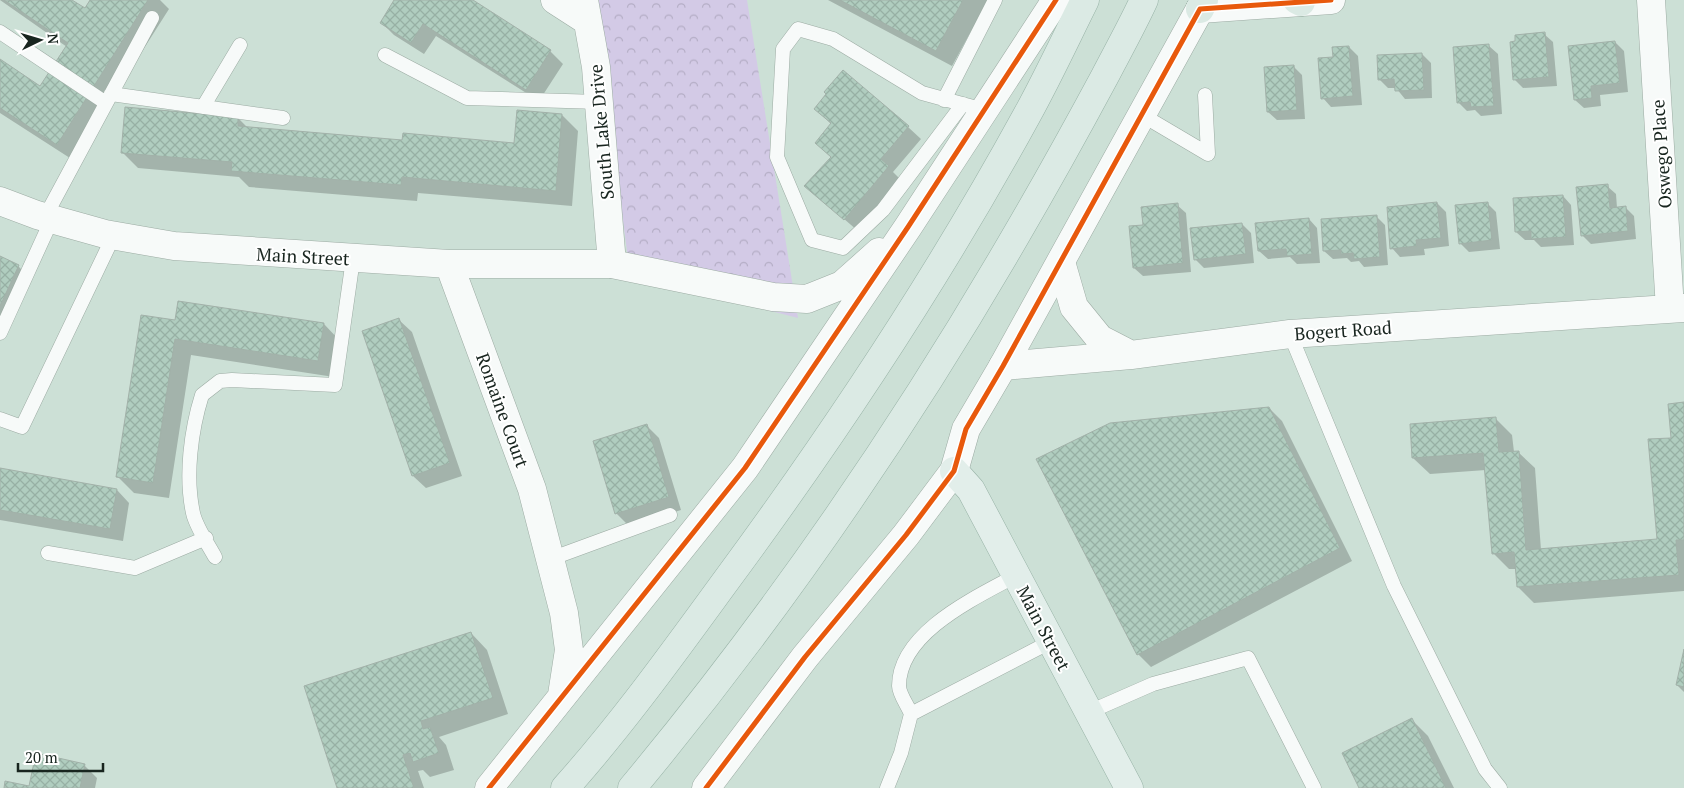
<svg xmlns="http://www.w3.org/2000/svg" width="1684" height="788" font-family="'PT Serif',serif">
  <style>
    .forest { fill: url(#forest-crowns) }
    .shadow { fill: #0003 }
    .building { fill: url(#building-cross-hatch); stroke: #a2b1a9 }
    .lines { fill: none; stroke-linecap: round; stroke-linejoin: round }
    .service-casing { stroke: #9caba3; stroke-width: 15 }
    .minor-casing { stroke: #9caba3; stroke-width: 29 }
    .tertiary-casing { stroke: #9caba3; stroke-width: 29 }
    .primary-casing { stroke: #97b2a6; stroke-width: 29 }
    .trunk-casing { stroke: #97b2a6; stroke-width: 29 }
    .service { stroke: #f7faf9; stroke-width: 14 }
    .minor { stroke: #f7faf9; stroke-width: 28 }
    .tertiary { stroke: #f7faf9; stroke-width: 28 }
    .primary { stroke: #e2eeea; stroke-width: 28 }
    .trunk { stroke: #dbeae4; stroke-width: 28 }
    .cycleway-casing { stroke: #fff; stroke-width: 8 }
    .cycleway { stroke: #e8590c; stroke-width: 5 }
    .labels { text-anchor: middle; dominant-baseline: central; stroke-width: 4; stroke-linejoin: round; paint-order: stroke }
    .street-label { font-size: 18px; fill: #18251f; stroke: #fff }
  </style>
  <defs>
    <pattern id="forest-crowns" width="20" height="18" patternUnits="userSpaceOnUse" patternTransform="scale(1.25)"><rect width="20" height="18" fill="#d3cae6"/><path d="M2 6a3 3 0 1 1 6 0M12 15a3 3 0 1 1 6 0" fill="none" stroke="#b4adc5"/></pattern>
    <pattern id="building-cross-hatch" width="8" height="8" patternUnits="userSpaceOnUse" patternTransform="scale(1.25)"><rect width="8" height="8" fill="#b0cdbf"/><path d="M0 0l8 8M0 8l8-8" fill="none" stroke="#97b0a4"/></pattern>
  </defs>
  <rect width="100%" height="100%" fill="#cce0d6"/>
  <path class="forest" d="M595 0H747L798 318 630 275Z"/>
  <path class="shadow" d="M0 0H70L85 10 92 0H160L169 9 73 160 0 113V61L40 88 67 47Z
    M395 0H470L550 51 563 64 539 101 436 36 424 54 394 35 381 22Z
    M828 0H988L952 66Z
    M1544 34 1553 42 1557 86 1523 88 1515 80Z
    M1615 42 1624 51 1628 92 1600 95 1601 106 1584 108 1575 100Z
    M1489 46 1498 54 1502 114 1481 116 1475 110 1467 111 1458 102Z
    M1349 47 1358 56 1362 105 1331 107 1323 98 1334 58Z
    M1422 54 1431 63 1432 98 1405 99 1396 88H1388L1379 79Z
    M1293 66 1302 75 1305 119 1277 120 1268 112Z
    M816 109 908 127 921 139 893 172 901 180 858 231 806 186 832 158 817 143 832 125Z
    M562 115 578 131 572 206 418 193 417 201 249 187 239 177 138 168 122 152 238 118 248 128 403 142 515 144Z
    M1607 186 1616 194 1617 208 1625 207 1634 216 1636 239 1591 244 1582 235Z
    M1563 196 1571 205 1574 245 1541 247 1534 240H1525L1516 232Z
    M1437 203 1446 212 1449 246 1424 249 1425 255 1400 257 1392 248Z
    M1487 203 1496 212 1500 249 1469 252 1460 243Z
    M1177 205 1186 213 1191 272 1143 276 1134 268Z
    M1376 216 1385 225 1388 265 1364 267 1359 261 1351 262 1347 258 1333 259 1324 251Z
    M1309 219 1317 228 1320 263 1297 264 1290 257 1268 259 1259 251Z
    M1242 224 1251 233 1254 263 1204 268 1195 259Z
    M0 258 18 266 31 279 0 334Z
    M399 320 412 332 462 476 426 488 413 476 363 332Z
    M176 322 324 324 340 341 334 377 191 355 169 498 134 493 118 477Z
    M1684 404V591L1534 603 1518 587 1517 569H1509L1493 553 1486 470 1430 474 1413 458 1496 419 1512 435 1514 452H1518L1535 468 1541 550 1658 540 1672 439Z
    M1269 408 1282 421 1352 561 1151 667 1138 654Z
    M647 426 659 438 681 510 629 526 616 513Z
    M0 470 117 490 129 503 123 541 0 520Z
    M471 633 487 650 508 714 439 737 446 745 454 770 430 777 423 770 418 771 424 788H338Z
    M1684 655V692L1677 685Z
    M1412 720 1428 736 1454 788H1360Z
    M84 765 97 778 95 788H5L30 787Z"/>
  <path class="building" d="M4 0H72L85 8 90 0H148L57 145 0 108V59L40 86 68 43Z
    M394 0H473L551 50 526 90 423 24 411 43 380 23Z
    M840 0H963L936 51Z
    M1545 32 1549 77 1513 80 1510 42 1515 41V35Z
    M1615 41 1620 83 1591 86 1592 98 1574 100 1568 46Z
    M1489 44 1494 106 1471 107 1470 102 1457 103 1453 47Z
    M1349 46 1353 96 1321 99 1318 58 1333 57 1332 47Z
    M1422 53 1424 90 1395 91 1394 79 1378 80 1377 55Z
    M1294 65 1297 110 1267 112 1264 67Z
    M843 70 909 126 881 159 889 166 844 220 804 186 831 157 815 143 831 123 814 109 826 94 824 92Z
    M125 107 238 117V126L402 140 403 133 514 143 517 110 562 114 556 191 402 177 401 185 231 171 232 162 121 153Z
    M1608 184 1610 208 1626 206 1628 231 1581 236 1576 187Z
    M1563 195 1566 237 1531 239V231L1515 232 1513 198Z
    M1437 202 1441 238 1416 240 1417 246 1390 249 1387 207Z
    M1488 202 1492 240 1459 244 1455 205Z
    M1178 203 1183 263 1133 268 1129 226 1143 225 1141 207Z
    M1377 215 1380 257 1354 259 1353 253 1341 254V250L1323 251 1321 219Z
    M1309 218 1312 254 1287 256 1286 249 1258 251 1255 223Z
    M1242 223 1246 254 1194 260 1190 228Z
    M0 256 19 265 0 306Z
    M178 301 324 323 318 361 175 339 153 483 116 477 141 315 175 320Z
    M399 318 450 463 412 476 362 331Z
    M1684 402V540H1676L1679 575 1517 587 1514 552 1492 554 1483 453 1412 458 1410 424 1496 417 1499 452 1519 451 1526 550 1657 539 1648 439 1671 438 1668 404Z
    M1269 407 1340 548 1137 655 1036 459 1110 423Z
    M647 424 669 497 615 514 593 441Z
    M0 468 117 489 110 529 0 510Z
    M471 632 493 698 421 721 423 729 430 727 439 753 413 762 410 753 403 755 414 788H337L304 686Z
    M1684 649V687L1676 685Z
    M1412 718 1446 788H1359L1342 753Z
    M36 753 85 764 80 788H4L5 781 29 786Z"/>
  <g class="lines">
    <defs>
      <path id="service" d="M0 32 106 103
        M385 55 467 98 599 102
        M111 94 283 118
        M944 100 995 0
        M963 104 883 210 843 248 812 240 777 157 783 49 798 29 833 39 922 93 984 110
        M203 107 240 45
        M1142 115 1208 154 1205 95
        M45 217 152 18
        M0 333 52 219
        M1290 334 1394 586 1485 769 1500 788
        M0 419 22 427 114 235
        M48 553 135 568 206 538
        M215 557C208 544 196 527 193 513 185 476 191 430 202 395L220 381 232 380 335 385 353 259
        M550 559 670 515
        M1089 712 1153 684 1248 658 1314 788
        M911 714C908 706 899 694 899 686 899 632 977 597 1017 575
        M887 788 901 753 911 714 1052 641"/>
      <path id="minor" d="M555 0 586 20
        M584 0 596 67 612 264
        M1651 0 1670 309
        M1200 9 1331 0
        M1061 262 1074 307 1100 339 1131 355
        M1003 366 1131 355 1290 334 1684 308"/>
      <path id="tertiary" d="M0 201 37 215 105 234 174 246 449 264H612L773 297 807 299 842 285 879 252
        M449 264 532 489 564 613 569 650 562 695
        M489 788 745 468 908 227 1056 0
        M706 788 805 657 906 535 954 471 966 429 1003 366 1200 9"/>
      <path id="primary" d="M954 471 971 490 1129 788"/>
      <path id="trunk" d="M1297 0 1301 2
        M1200 9 1204 0
        M565 788C624 722 676 649 728 578 837 430 939 276 1027 115 1048 77 1066 38 1085 0
        M632 788C775 616 903 430 1015 237 1046 184 1076 130 1105 76 1118 51 1132 26 1144 0"/>
    </defs>
    <use href="#service" class="service-casing"/>
    <use href="#minor" class="minor-casing"/>
    <use href="#tertiary" class="tertiary-casing"/>
    <use href="#primary" class="primary-casing"/>
    <use href="#trunk" class="trunk-casing"/>
    <use href="#service" class="service"/>
    <use href="#minor" class="minor"/>
    <use href="#tertiary" class="tertiary"/>
    <use href="#primary" class="primary"/>
    <use href="#trunk" class="trunk"/>
    <defs>
      <path id="cycleway" d="M489 788 745 468 908 227 1056 0
        M706 788 805 657 906 535 954 471 966 429 1003 366 1200 9 1331 0"/>
    </defs>
    <use href="#cycleway" class="cycleway-casing"/>
    <use href="#cycleway" class="cycleway"/>
  </g>
  <g class="labels">
    <g class="street-label">
      <text transform="translate(601 132) rotate(-95)">South Lake Drive</text>
      <text transform="translate(1661 154) rotate(-94)">Oswego Place</text>
      <text transform="translate(303 256) rotate(3)">Main Street</text>
      <text transform="translate(1343 330) rotate(-4)">Bogert Road</text>
      <text transform="translate(503 410) rotate(70)">Romaine Court</text>
      <text transform="translate(1044 628) rotate(62)">Main Street</text>
    </g>
  </g>
  <g transform="translate(40 40) rotate(85)" stroke="#ffffff" stroke-width="4" paint-order="stroke">
  <path d="M0-4L9 19L0 12L-9 19Z" fill="#18251f"/>
  <text y="-8" font-size="14" font-weight="bold" text-anchor="middle" fill="#18251f">N</text>
  </g>
  <path d="M18 763v8h85v-8" fill="none" stroke="#18251f" stroke-width="2.5"/>
  <text x="25" y="763" font-size="15" fill="#18251f" stroke="#ffffff" stroke-width="4" paint-order="stroke">20 m</text>
</svg>
